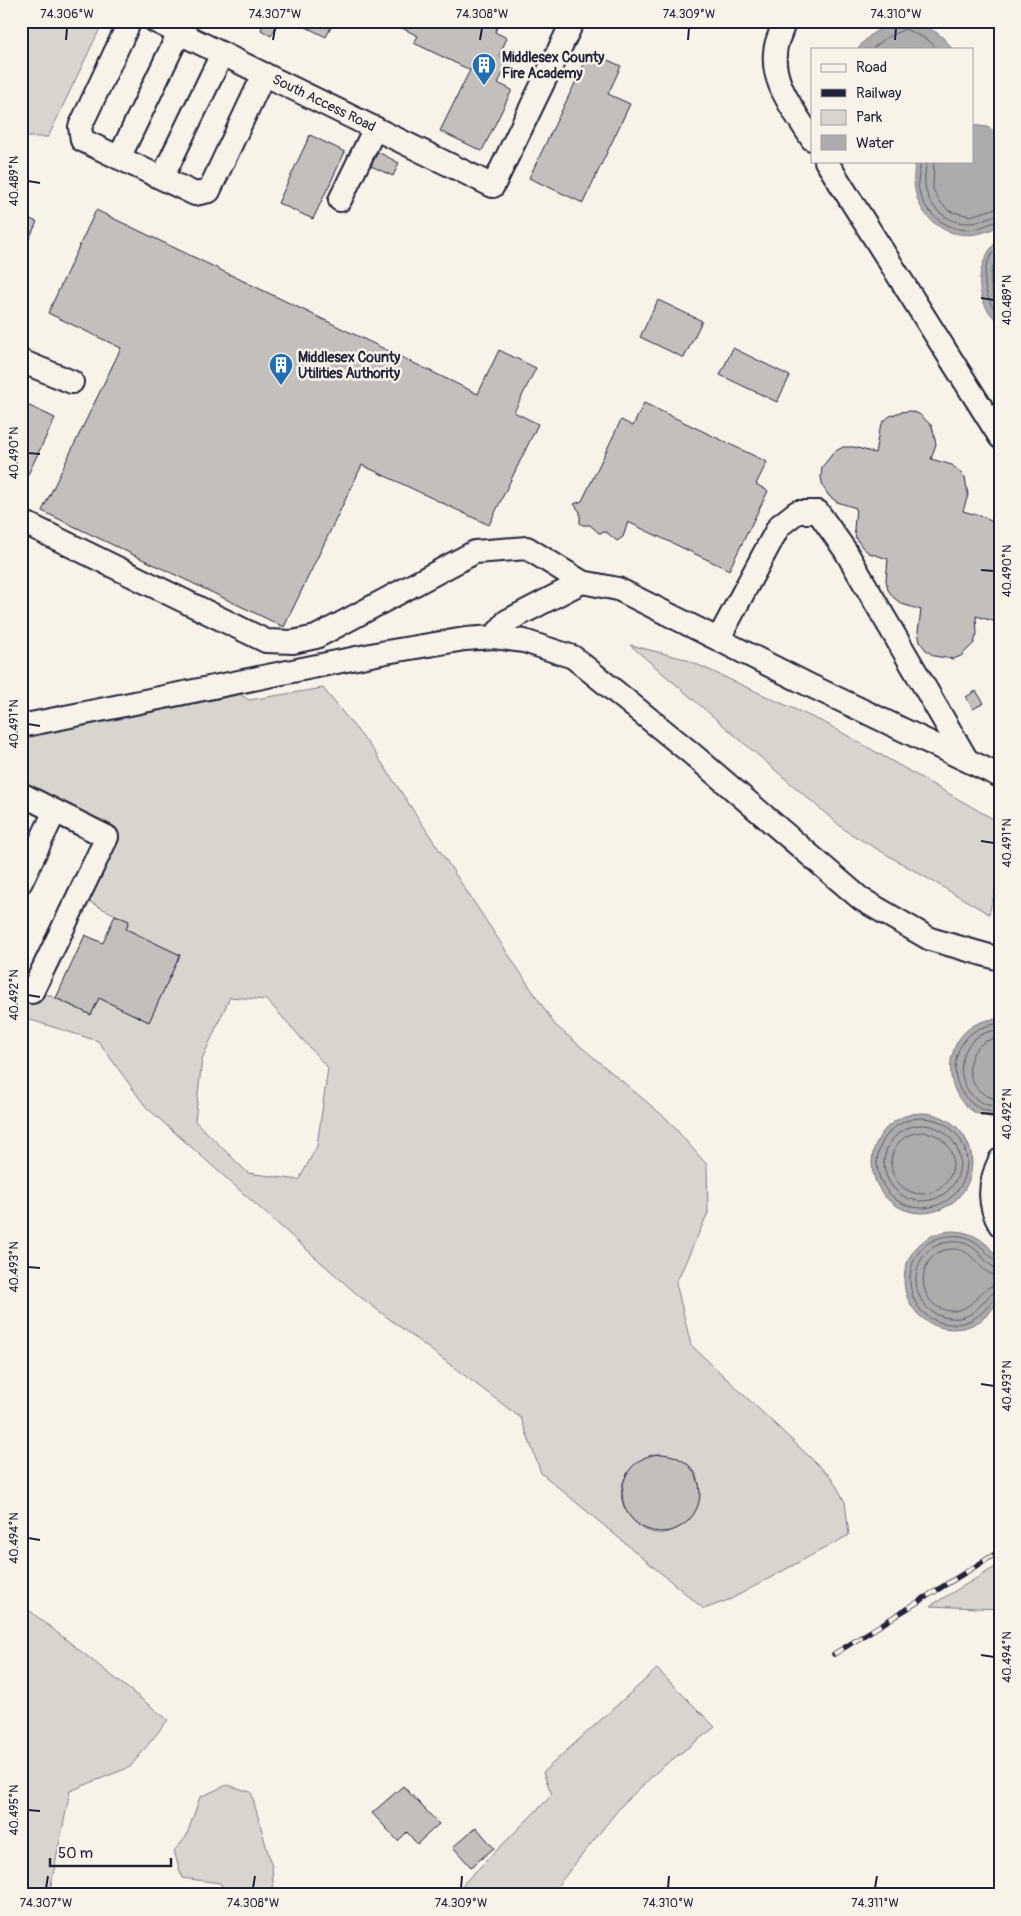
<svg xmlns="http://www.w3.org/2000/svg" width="1021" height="1916" font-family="Pangolin,sans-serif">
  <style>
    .green { fill: #d8d5cf; stroke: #7d7c85; fill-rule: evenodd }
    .water { fill: #aeabad; stroke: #76747f }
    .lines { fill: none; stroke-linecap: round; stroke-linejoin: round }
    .shore { stroke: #5a5969; stroke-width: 1 }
    .building { fill: #c2bfbd; stroke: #22223b }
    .minor-casing { stroke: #22223b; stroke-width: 26 }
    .minor { stroke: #f7f3e8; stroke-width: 22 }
    .rail-casing { stroke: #22223b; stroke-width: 5.5 }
    .rail { stroke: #f7f3e8; stroke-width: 4; stroke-dasharray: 11; stroke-linecap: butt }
    .ticks { fill: none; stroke: #22223b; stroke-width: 2 }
    .labels { text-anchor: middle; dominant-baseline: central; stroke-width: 5; stroke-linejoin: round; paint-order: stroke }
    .poi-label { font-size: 14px; font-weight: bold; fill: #22223b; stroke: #f7f3e8; text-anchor: start }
    .street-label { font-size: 14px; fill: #22223b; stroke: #f7f3e8 }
    .neatline { fill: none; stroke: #22223b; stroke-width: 2 }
    .ticks-label { font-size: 12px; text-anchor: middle; fill: #22223b }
  </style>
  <rect width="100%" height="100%" fill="#f7f3e8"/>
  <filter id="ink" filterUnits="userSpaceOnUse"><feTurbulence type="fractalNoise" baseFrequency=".02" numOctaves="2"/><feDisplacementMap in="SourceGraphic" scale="10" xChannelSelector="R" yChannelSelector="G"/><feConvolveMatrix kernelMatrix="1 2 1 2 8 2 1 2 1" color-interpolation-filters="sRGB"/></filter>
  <g filter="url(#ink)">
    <path class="green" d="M21 21H130L125 32 103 22 48 137H21Z
      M630 645 685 659 827 724 1000 823V871L989 914 846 831Z
      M226 685 249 700 323 688 374 751 555 1025 667 1119 707 1165 708 1213 676 1283 691 1345 832 1478 845 1502 849 1535 731 1599 704 1609 541 1473 521 1418 359 1296 146 1107 98 1041 21 1017V1012L34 988 91 1015 99 998 149 1022 180 955 126 929 128 921 79 897 107 837 21 794V726ZM230 997 267 1000 328 1068 317 1146 299 1180 248 1173 195 1121 202 1059ZM656 1454C744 1459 679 1574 631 1518 609 1492 627 1462 656 1454Z
      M1000 1564V1609L930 1606Z
      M21 1604 168 1720 130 1767 70 1791 49 1895H21Z
      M657 1669 715 1727 661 1768 622 1805 550 1895H457L466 1881 552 1795 543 1772Z
      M227 1785 251 1792 272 1867 274 1895H226L220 1883 182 1878 174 1851 186 1837 200 1797Z"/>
    <path class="water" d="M902 23C923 23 941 31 952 49H858C869 33 883 25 902 23Z
      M972 125 987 127 1000 134V225C952 254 903 214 916 161H972Z
      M1000 238V323C971 301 975 261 1000 238Z
      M1000 1019V1118C934 1119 934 1018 1000 1019Z
      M872 1163a50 50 0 1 1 100 0a50 50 0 1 1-100 0Z
      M904 1280a49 49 0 1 1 98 0a49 49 0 1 1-98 0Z"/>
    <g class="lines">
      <path class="shore" d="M872 49 886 38 905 29 928 40 938 49
        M921 161C920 169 918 177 918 185 921 211 944 230 970 230 981 229 990 222 1000 221
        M927 161C926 169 924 176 925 184 927 207 947 224 970 223 981 223 989 215 1000 215
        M934 161 933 189 939 201 949 211 970 216 1000 207
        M1000 244C978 265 981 296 1000 317
        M1000 254C987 271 988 290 1000 308
        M1000 1024C940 1025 940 1111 1000 1113
        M1000 1030C949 1031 948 1105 1000 1107
        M1000 1038C959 1039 960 1097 1000 1099
        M877 1163a45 45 0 1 1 90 0a45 45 0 1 1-90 0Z
        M884 1163a38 38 0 1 1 76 0a38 38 0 1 1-76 0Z
        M891 1163a31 31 0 1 1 62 0a31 31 0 1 1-62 0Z
        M1000 1262C987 1261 981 1232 949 1236 895 1241 898 1323 952 1324 982 1325 988 1299 1000 1298
        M1000 1269C982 1268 980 1238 949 1242 905 1247 905 1312 949 1318 980 1322 982 1292 1000 1291
        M1000 1276C978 1276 976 1248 952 1249 914 1251 914 1308 951 1311 975 1312 978 1285 1000 1284"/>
    </g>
    <path class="building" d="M264 21H279L271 36 261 30Z
      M294 21H334L326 37Z
      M388 21H500L495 32 507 38 499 56 509 61 498 83 512 90 482 151 440 131 470 70 414 43 418 36Z
      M590 52 621 66 608 94 630 104 583 203 529 178Z
      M310 135 345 152 313 219 278 203Z
      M378 152 399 163 393 176 371 166Z
      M96 210 478 394 499 350 536 368 514 412 538 424 489 525 362 465 284 627 42 511 121 348 48 313Z
      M21 215 37 222 21 256Z
      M658 300 702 321 684 358 640 337Z
      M733 348 790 376 777 402 720 375Z
      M21 402 55 418 21 489Z
      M644 403 767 462 756 484 768 491 729 570 628 522 623 537 617 541 606 532 599 533 590 525H583L580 523V512L574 504 582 501 621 420 633 426Z
      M910 411 919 414 932 426 936 444 931 459 952 465 965 477 968 495 963 511 984 517 992 522 1000 536V550L995 566H1000V623L976 616 977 634 974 643 961 656 953 659 934 656 926 650 920 642 918 632 921 610 902 604 894 598 888 590 886 580 888 559 869 553 862 547 856 538 854 529 856 508 837 502 829 496 823 487 821 477 822 467 834 452 843 447H854L875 453 879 431 883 422 890 416 900 412Z
      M976 691 984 703 973 709 966 697Z
      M115 915 129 921 126 929 180 955 149 1022 99 998 91 1015 56 998 85 935 103 943Z
      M622 1493a39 39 0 1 1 78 0a39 39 0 1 1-78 0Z
      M403 1786 439 1824 417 1844 407 1832 398 1841 372 1813Z
      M476 1827 494 1848 471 1867 453 1847Z"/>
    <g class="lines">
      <defs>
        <path id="minor" d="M130 21 80 127 82 140 195 194 209 191 264 74
          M155 21 493 186 573 21
          M786 21C782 26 781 33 778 39 765 76 793 109 812 139
          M119 158 179 33
          M826 161 1000 437
          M162 178 222 54
          M340 200 375 128
          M21 361 72 382
          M21 521 266 641 293 642 316 637 475 552 527 548 582 582
          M494 637 507 621 582 582 618 589 809 685 1000 776
          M719 638 779 526 797 512H818L845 550 967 760
          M21 726 386 652 465 639 494 637 524 641 573 657 691 753 861 899 930 939 1000 959
          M21 794 107 837 32 992 21 987
          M21 882 55 811
          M1000 1160C989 1182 987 1203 1000 1225"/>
      </defs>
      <use href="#minor" class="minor-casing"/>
      <use href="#minor" class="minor"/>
      <defs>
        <path id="rail" d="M834 1654 1000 1551"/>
      </defs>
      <use href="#rail" class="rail-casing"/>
      <use href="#rail" class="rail"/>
    </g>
  </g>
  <path class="ticks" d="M66 40 67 28M273 40 275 28M480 40 482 28M688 40 689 28M895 40 896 28M28 181 40 183M981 298 994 300M28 453 40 454M981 570 994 571M28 724 40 726M981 841 994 843M28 995 40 997M981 1113 994 1114M28 1267 40 1268M981 1384 994 1386M28 1538 40 1540M981 1655 994 1657M28 1810 40 1811M46 1888 48 1876M253 1888 255 1876M461 1888 462 1876M668 1888 669 1876M875 1888 877 1876"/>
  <defs>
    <symbol id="building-pin" viewBox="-11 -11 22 30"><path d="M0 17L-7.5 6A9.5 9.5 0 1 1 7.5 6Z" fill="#1f6fb2" stroke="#f7f3e8"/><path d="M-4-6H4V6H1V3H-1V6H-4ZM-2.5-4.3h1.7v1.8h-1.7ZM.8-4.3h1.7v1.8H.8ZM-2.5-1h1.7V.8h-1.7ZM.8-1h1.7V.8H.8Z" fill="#fff"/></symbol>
  </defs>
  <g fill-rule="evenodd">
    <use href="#building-pin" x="470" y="51" width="28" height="38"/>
    <use href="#building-pin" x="267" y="351" width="28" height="38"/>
  </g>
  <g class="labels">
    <g class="poi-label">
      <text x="502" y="57">Middlesex County<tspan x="502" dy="16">Fire Academy</tspan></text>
      <text x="298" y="357">Middlesex County<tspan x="298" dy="16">Utilities Authority</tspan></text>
    </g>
    <g class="street-label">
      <text transform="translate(324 103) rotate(26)">South Access Road</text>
    </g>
  </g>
  <rect width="1021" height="1916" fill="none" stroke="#f7f3e8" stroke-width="55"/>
  <rect x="811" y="48" width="162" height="115" fill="#f7f3e8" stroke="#a29fa3"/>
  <rect x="821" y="64" width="25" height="8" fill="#f7f3e8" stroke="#a29fa3"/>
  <text x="856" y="72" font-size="15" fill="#22223b">Road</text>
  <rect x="821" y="89" width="25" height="8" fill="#22223b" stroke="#a29fa3"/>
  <text x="856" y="98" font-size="15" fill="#22223b">Railway</text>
  <rect x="821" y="110" width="25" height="15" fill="#d8d5cf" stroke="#a29fa3"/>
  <text x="856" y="122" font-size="15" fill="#22223b">Park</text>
  <rect x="821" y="135" width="25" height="15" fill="#aeabad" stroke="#a29fa3"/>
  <text x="856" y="148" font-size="15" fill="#22223b">Water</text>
  <path d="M50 1858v8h121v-8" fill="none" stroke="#22223b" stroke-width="2.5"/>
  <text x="58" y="1858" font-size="15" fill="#22223b" stroke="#f7f3e8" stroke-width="4" paint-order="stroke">50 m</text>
  <rect x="28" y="28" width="966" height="1860" class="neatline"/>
  <g class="ticks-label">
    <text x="67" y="18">74.306°W</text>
    <text x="275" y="18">74.307°W</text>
    <text x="482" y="18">74.308°W</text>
    <text x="689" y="18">74.309°W</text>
    <text x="896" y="18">74.310°W</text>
    <text transform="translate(14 181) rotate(-90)" y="4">40.489°N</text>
    <text transform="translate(1007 300) rotate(-90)" y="4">40.489°N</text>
    <text transform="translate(14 453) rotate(-90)" y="4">40.490°N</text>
    <text transform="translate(1007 571) rotate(-90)" y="4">40.490°N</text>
    <text transform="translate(14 724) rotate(-90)" y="4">40.491°N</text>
    <text transform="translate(1007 843) rotate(-90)" y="4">40.491°N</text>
    <text transform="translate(14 995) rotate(-90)" y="4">40.492°N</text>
    <text transform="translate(1007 1114) rotate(-90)" y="4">40.492°N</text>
    <text transform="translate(14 1267) rotate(-90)" y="4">40.493°N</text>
    <text transform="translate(1007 1386) rotate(-90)" y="4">40.493°N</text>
    <text transform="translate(14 1538) rotate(-90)" y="4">40.494°N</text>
    <text transform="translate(1007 1657) rotate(-90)" y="4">40.494°N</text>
    <text transform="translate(14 1810) rotate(-90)" y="4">40.495°N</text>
    <text x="46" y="1907">74.307°W</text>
    <text x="253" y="1907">74.308°W</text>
    <text x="461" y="1907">74.309°W</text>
    <text x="668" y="1907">74.310°W</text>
    <text x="875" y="1907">74.311°W</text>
  </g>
</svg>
